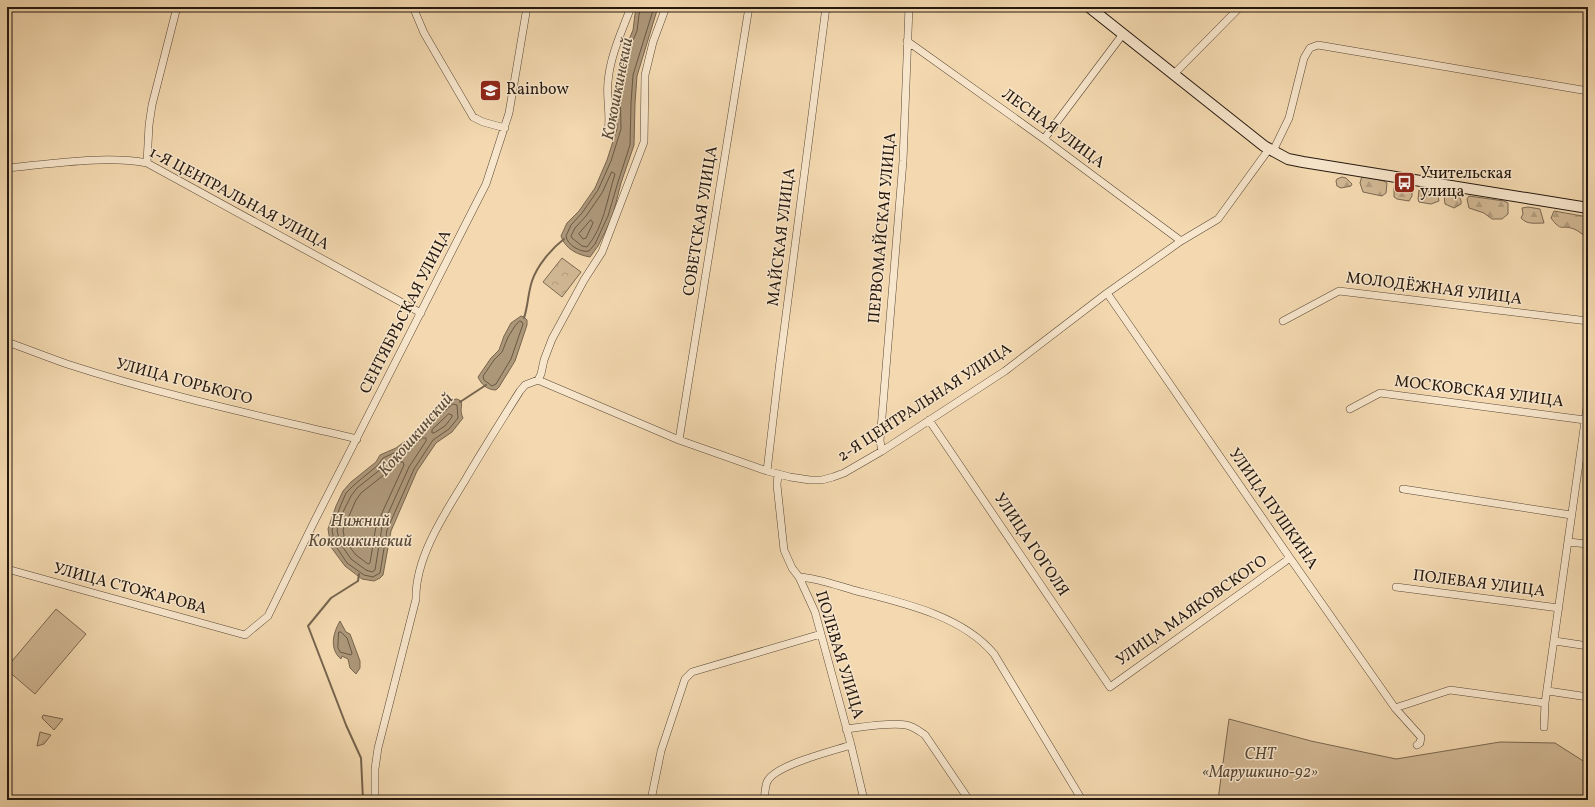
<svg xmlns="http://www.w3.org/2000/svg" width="1595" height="807" font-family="Vollkorn,serif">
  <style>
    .forest { fill: url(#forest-firs); stroke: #7a6851 }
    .park { fill: url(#park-crowns); stroke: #7a6851 }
    .garden { fill: #d1b894; stroke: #7a6851 }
    .water { fill: #ad9779; stroke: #76644e }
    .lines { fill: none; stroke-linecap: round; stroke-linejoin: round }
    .shore { stroke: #685844; stroke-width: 1 }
    .stream { stroke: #76644e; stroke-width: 2 }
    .street-casing { stroke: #584836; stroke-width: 8 }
    .secondary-casing { stroke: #24180e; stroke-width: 12 }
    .street { stroke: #f8e6cc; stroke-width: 7 }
    .secondary { stroke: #f8e6cc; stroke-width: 10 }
    .labels { text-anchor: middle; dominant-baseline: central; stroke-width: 3; stroke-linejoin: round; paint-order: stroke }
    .poi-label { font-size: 16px; fill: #24180e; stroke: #f8e6cc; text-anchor: start }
    .street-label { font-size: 16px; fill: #24180e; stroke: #f8e6cc }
    .park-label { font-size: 16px; font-style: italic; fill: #584836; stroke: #f8e6cc }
    .water-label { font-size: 17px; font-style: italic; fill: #5b4b39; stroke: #f8e6cc }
  </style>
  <defs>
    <pattern id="forest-firs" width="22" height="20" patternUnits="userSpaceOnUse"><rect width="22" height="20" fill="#d1b894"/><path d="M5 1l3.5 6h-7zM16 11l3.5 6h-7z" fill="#b39d7e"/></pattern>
    <pattern id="park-crowns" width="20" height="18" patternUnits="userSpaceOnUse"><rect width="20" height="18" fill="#d1b894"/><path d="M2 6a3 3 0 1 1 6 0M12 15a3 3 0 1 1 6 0" fill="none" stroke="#b39d7e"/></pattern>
  </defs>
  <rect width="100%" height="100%" fill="#f4d9b0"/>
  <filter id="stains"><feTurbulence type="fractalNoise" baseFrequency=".005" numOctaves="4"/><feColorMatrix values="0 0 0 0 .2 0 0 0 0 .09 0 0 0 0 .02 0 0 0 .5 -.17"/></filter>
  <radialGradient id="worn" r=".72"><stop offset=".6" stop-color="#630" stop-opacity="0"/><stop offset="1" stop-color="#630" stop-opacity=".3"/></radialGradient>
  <path class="forest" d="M1362 176 1384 181 1387 183 1386 193 1382 196 1363 192 1360 183Z
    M1342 177 1346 178 1352 184 1351 186 1341 188 1337 186 1336 181 1337 179Z
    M1395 185 1409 187 1412 190V196L1409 201 1397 199 1394 197V188Z
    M1419 190 1435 192 1438 196 1439 201 1431 204 1419 202 1418 199Z
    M1453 193C1458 196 1462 198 1461 204L1454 208 1445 204 1444 195Z
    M1469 196 1504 201 1508 203V214L1502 219H1492L1484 213 1469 208 1467 199Z
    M1528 207 1540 209 1544 223C1536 223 1527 225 1521 218L1523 214 1522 208Z
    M1554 211 1588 217V238C1583 235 1579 231 1574 229 1561 224 1562 233 1551 218Z"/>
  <path class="park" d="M562 258 581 272 562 297 543 282Z
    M43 715 63 719 54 730 42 718Z
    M40 732 51 735 44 744 37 746Z"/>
  <path class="garden" d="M56 609 86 634 35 694 7 670V667Z
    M1229 719 1311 741 1396 759 1500 742 1555 743 1588 764V800H1218Z"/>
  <path class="water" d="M636 7H658L637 76 635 103 634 145 621 183 612 218 598 246 590 257C578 255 565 249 561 236L567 223 579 211 595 188 607 160 617 129 616 81 622 57 633 30Z
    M521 316 524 317 527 320V325L515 361 499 387 496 390C487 390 481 384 478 377L491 358 499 350 504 336 511 323Z
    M457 399 461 401C463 406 459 410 463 418L452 432 436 443 417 471 391 531 383 575 380 578 374 581 362 579 345 566 336 554 331 547 328 529 336 506 343 491 351 482 376 462 380 455 396 448 416 433 451 400Z
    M340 621 346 632 350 634 360 661V668L356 674 350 668 348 659 342 656 341 659C329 649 333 633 340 621Z"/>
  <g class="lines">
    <path class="shore" d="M640 7 637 31 625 58 620 81 621 129 611 161 598 190 582 213 571 225 566 236C567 245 581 253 589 251L595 244 608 216 618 182 630 145 631 103 633 75 654 7
      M612 172 615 174C607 199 604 227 587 247L582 246 572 238 571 236 575 228 586 216 602 193Z
      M591 220 593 223 586 238 583 239 579 234Z
      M520 321 522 322 523 324 511 359 496 384 492 386 484 380 483 376 494 360 502 352 508 337 515 326Z
      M453 404 457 405 458 418 449 429 433 440 414 469 387 530 380 573 373 577 364 575 354 568 347 563 335 545 332 530 340 507 346 493 354 485 378 465 383 458 398 451 418 436Z
      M449 414 452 415V417L445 426 434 433H432V430Z
      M423 438H426V441L409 467 382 527 375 570 372 572 366 570 351 559 340 543 337 530 344 510 351 496 357 488 381 469 387 462 400 456Z
      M401 462H403L404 465 376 526 370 563 368 564 356 555 345 541 343 530 345 525 356 500 361 493 385 474 391 467Z
      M339 632H341L347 638 352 653 351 655 340 652 338 648Z"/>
    <path class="stream" d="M524 318C528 306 528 293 532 281 537 266 551 249 564 239
      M460 402 486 385
      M359 574 358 581 331 598 308 626 346 725 361 758 363 800"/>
    <defs>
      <path id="street" d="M413 7 424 33 473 117 483 122 505 128
        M907 41 1044 139 1181 241
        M1173 75 1240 7
        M608 132C611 115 606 98 608 82 610 56 622 31 631 7
        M1044 139 1123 34
        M1273 151 1289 118 1304 58 1310 48 1318 45 1588 91
        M147 163 149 125 152 105 177 7
        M7 168C50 164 105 155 147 163L421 313
        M1107 293 1290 558 1395 708 1421 737 1420 743 1417 745
        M1283 321 1339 291 1588 321
        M7 342C27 349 47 357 67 364 162 395 260 416 357 439
        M538 380 679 440 767 471 790 477 810 480H822L833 477 844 473 882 451 1005 371 1107 293 1181 241 1218 219 1269 149
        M538 380 541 374 544 360 552 339 584 280 602 252 644 142 645 75 653 42 666 7
        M1350 409 1380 393 1585 420
        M929 420 1110 687 1290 558
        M679 440 749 7
        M882 451 880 441 903 161 909 7
        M767 471 779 369 826 7
        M778 474 777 485 784 550 792 568 799 577 815 612 851 745 864 800
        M1403 489 1571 515
        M1568 542 1588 544
        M7 569 245 635 268 616 314 522 486 184 509 113 527 7
        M799 577C817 578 836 585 853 590 900 602 962 615 994 654L1082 800
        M1396 587 1559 608
        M1555 641 1588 646
        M1548 691 1588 697
        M1395 708 1450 690 1545 703
        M1544 727 1545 703 1588 400
        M846 729C863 727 890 722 906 725 913 726 919 731 925 735L969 800
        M375 800V769L378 748 416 599C415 559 443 516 464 482 482 451 501 421 520 391L525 385 538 380
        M651 800 661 751 685 679 692 672 821 634
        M764 800C765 794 765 787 767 782 774 765 833 751 851 745"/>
      <path id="secondary" d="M1089 7 1264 146 1288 159 1303 162 1588 208"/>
    </defs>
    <use href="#street" class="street-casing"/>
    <use href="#secondary" class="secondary-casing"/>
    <use href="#street" class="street"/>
    <use href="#secondary" class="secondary"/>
  </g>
  <defs>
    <symbol id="school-square" viewBox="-11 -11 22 22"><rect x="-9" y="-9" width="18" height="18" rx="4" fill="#8f2418" stroke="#f8e6cc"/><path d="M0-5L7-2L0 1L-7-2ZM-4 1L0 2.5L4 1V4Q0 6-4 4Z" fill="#fff"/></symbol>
    <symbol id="bus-square" viewBox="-11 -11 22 22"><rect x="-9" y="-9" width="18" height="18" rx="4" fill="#8f2418" stroke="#f8e6cc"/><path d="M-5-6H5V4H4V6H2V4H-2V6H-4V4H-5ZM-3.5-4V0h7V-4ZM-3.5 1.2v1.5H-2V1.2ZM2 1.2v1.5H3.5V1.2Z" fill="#fff"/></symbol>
  </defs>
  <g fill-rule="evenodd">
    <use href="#school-square" x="478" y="78" width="25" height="25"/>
    <use href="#bus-square" x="1392" y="170" width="25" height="25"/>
  </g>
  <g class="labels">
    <g class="poi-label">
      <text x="506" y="90">Rainbow</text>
      <text x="1420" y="174">Учительская<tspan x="1420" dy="18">улица</tspan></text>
    </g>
    <g class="street-label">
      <text transform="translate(1053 129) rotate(36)">ЛЕСНАЯ УЛИЦА</text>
      <text transform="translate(239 199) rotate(28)">1-Я ЦЕНТРАЛЬНАЯ УЛИЦА</text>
      <text transform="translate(701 221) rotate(-81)">СОВЕТСКАЯ УЛИЦА</text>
      <text transform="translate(883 228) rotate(-85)">ПЕРВОМАЙСКАЯ УЛИЦА</text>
      <text transform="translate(782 237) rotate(-83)">МАЙСКАЯ УЛИЦА</text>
      <text transform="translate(1434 289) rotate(7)">МОЛОДЁЖНАЯ УЛИЦА</text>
      <text transform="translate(406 312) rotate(-63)">СЕНТЯБРЬСКАЯ УЛИЦА</text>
      <text transform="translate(184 382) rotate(15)">УЛИЦА ГОРЬКОГО</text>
      <text transform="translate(1479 392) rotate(7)">МОСКОВСКАЯ УЛИЦА</text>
      <text transform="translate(925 403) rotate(-33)">2-Я ЦЕНТРАЛЬНАЯ УЛИЦА</text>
      <text transform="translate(1273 509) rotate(55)">УЛИЦА ПУШКИНА</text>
      <text transform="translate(1031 545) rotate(56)">УЛИЦА ГОГОЛЯ</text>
      <text transform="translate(1479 584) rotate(7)">ПОЛЕВАЯ УЛИЦА</text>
      <text transform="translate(130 589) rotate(15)">УЛИЦА СТОЖАРОВА</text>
      <text transform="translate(1192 611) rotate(-35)">УЛИЦА МАЯКОВСКОГО</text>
      <text transform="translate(839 655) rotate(73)">ПОЛЕВАЯ УЛИЦА</text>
    </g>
    <g class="park-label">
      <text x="1260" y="755">СНТ<tspan x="1260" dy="18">«Марушкино-92»</tspan></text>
    </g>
    <g class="water-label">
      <text transform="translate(618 89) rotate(-79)">Кокошкинский</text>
      <text transform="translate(416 435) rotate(-49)">Кокошкинский</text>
      <text x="360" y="521">Нижний<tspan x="360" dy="20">Кокошкинский</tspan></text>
    </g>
  </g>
  <rect width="1595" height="807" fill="none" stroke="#f4d9b0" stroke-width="24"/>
  <rect x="8" y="8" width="1579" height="791" fill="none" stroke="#24180e" stroke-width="2"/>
  <rect x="12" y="12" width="1571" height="783" fill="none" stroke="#24180e"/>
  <rect width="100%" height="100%" filter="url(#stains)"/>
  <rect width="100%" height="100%" fill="url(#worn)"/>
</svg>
